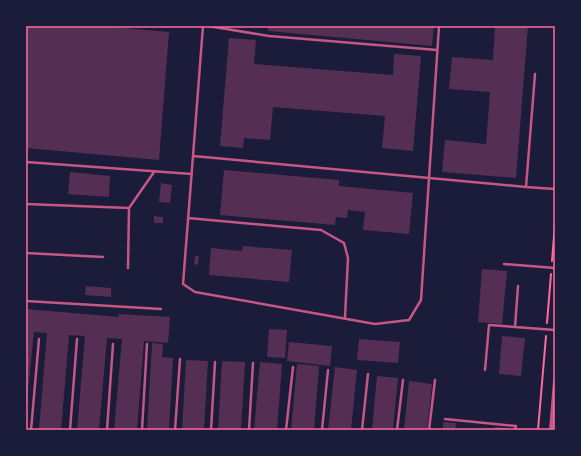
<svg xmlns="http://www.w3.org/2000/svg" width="581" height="456" font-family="'Roboto Condensed',sans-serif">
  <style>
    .building { fill: #542f53 }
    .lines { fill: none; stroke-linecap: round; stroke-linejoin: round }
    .path { stroke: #ff6b9d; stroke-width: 2 }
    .service { stroke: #c65784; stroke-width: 2.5 }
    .minor { stroke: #c65784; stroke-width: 4 }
    .neatline { fill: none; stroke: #ff6b9d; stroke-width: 1.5 }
  </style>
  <rect width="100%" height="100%" fill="#1b1b3a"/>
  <path class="building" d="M26 26H100L169 32 159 160 26 148Z
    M268 26H434L432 46 268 31Z
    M495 26H528L516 178 442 172 445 140 486 144 490 92 449 89 452 57 493 60Z
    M229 38 256 40 254 64 393 75 394 54 421 56 413 151 382 148 385 116 273 107 270 140 244 138 243 148 220 146Z
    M224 170 339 180V186L413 193 409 234 363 230 365 212 348 210 347 218 336 217 335 225 220 215Z
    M70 172 110 176 109 197 68 194Z
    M161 183 172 185 170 203 159 202Z
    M154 216 163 217V223H154Z
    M243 246 292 250 289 282 209 275 211 248 242 251Z
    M195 256H199L198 265 194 264Z
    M482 269 507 271 502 324 478 322Z
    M86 286 111 288V297L85 295Z
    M26 309 119 317 118 314 170 317 168 343 144 341 137 430H114L122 339 107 338 99 430H77L85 336 69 335 61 430H39L47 333 34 332 26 409Z
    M269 329 287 330 285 358 267 357Z
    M502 336 525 338 521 376 499 374Z
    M359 339 400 342 398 363 357 360Z
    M289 342 332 346 330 366 287 361Z
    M152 343 163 344 162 357 173 358 169 430H147Z
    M186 360 208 361 204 430H182Z
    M222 361 245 362 241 430H218Z
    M260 362 282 364 277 430H254Z
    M297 364 319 366 314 430H291Z
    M335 367 357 370 351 430H328Z
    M377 376 398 378 393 430H372Z
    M409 381 432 384 427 430H404Z
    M443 422 456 423 455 430H443Z
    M495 427 507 428V430H495Z"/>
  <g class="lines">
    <path class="path" d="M552 261 555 224
      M547 323 551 274
      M538 430 546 336"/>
    <path class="service" d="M203 26 193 156 526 187
      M208 26 269 36 437 50
      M535 74 526 187 555 189
      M193 156 183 284 195 292 375 324 409 320 421 300 439 26
      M26 162 192 174
      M26 204 129 208 128 268
      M129 208 154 172
      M188 218 321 230 344 243 348 258 345 317
      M26 253 103 257
      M504 264 555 268
      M518 286 515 327 555 330
      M26 301 161 309
      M485 370 489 325 515 327
      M445 419 516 426 515 430
      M31 430 39 339
      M70 430 77 339
      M107 430 113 344
      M142 430 147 344
      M175 430 180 359
      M211 430 215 362
      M249 430 253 363
      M286 430 293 367
      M322 430 328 370
      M362 430 368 374
      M397 430 403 380
      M429 430 435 380"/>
    <path class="minor" d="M551 430 555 382"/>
  </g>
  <rect width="581" height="456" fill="none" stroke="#1b1b3a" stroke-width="54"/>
  <rect x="27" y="27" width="527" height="402" class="neatline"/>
</svg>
